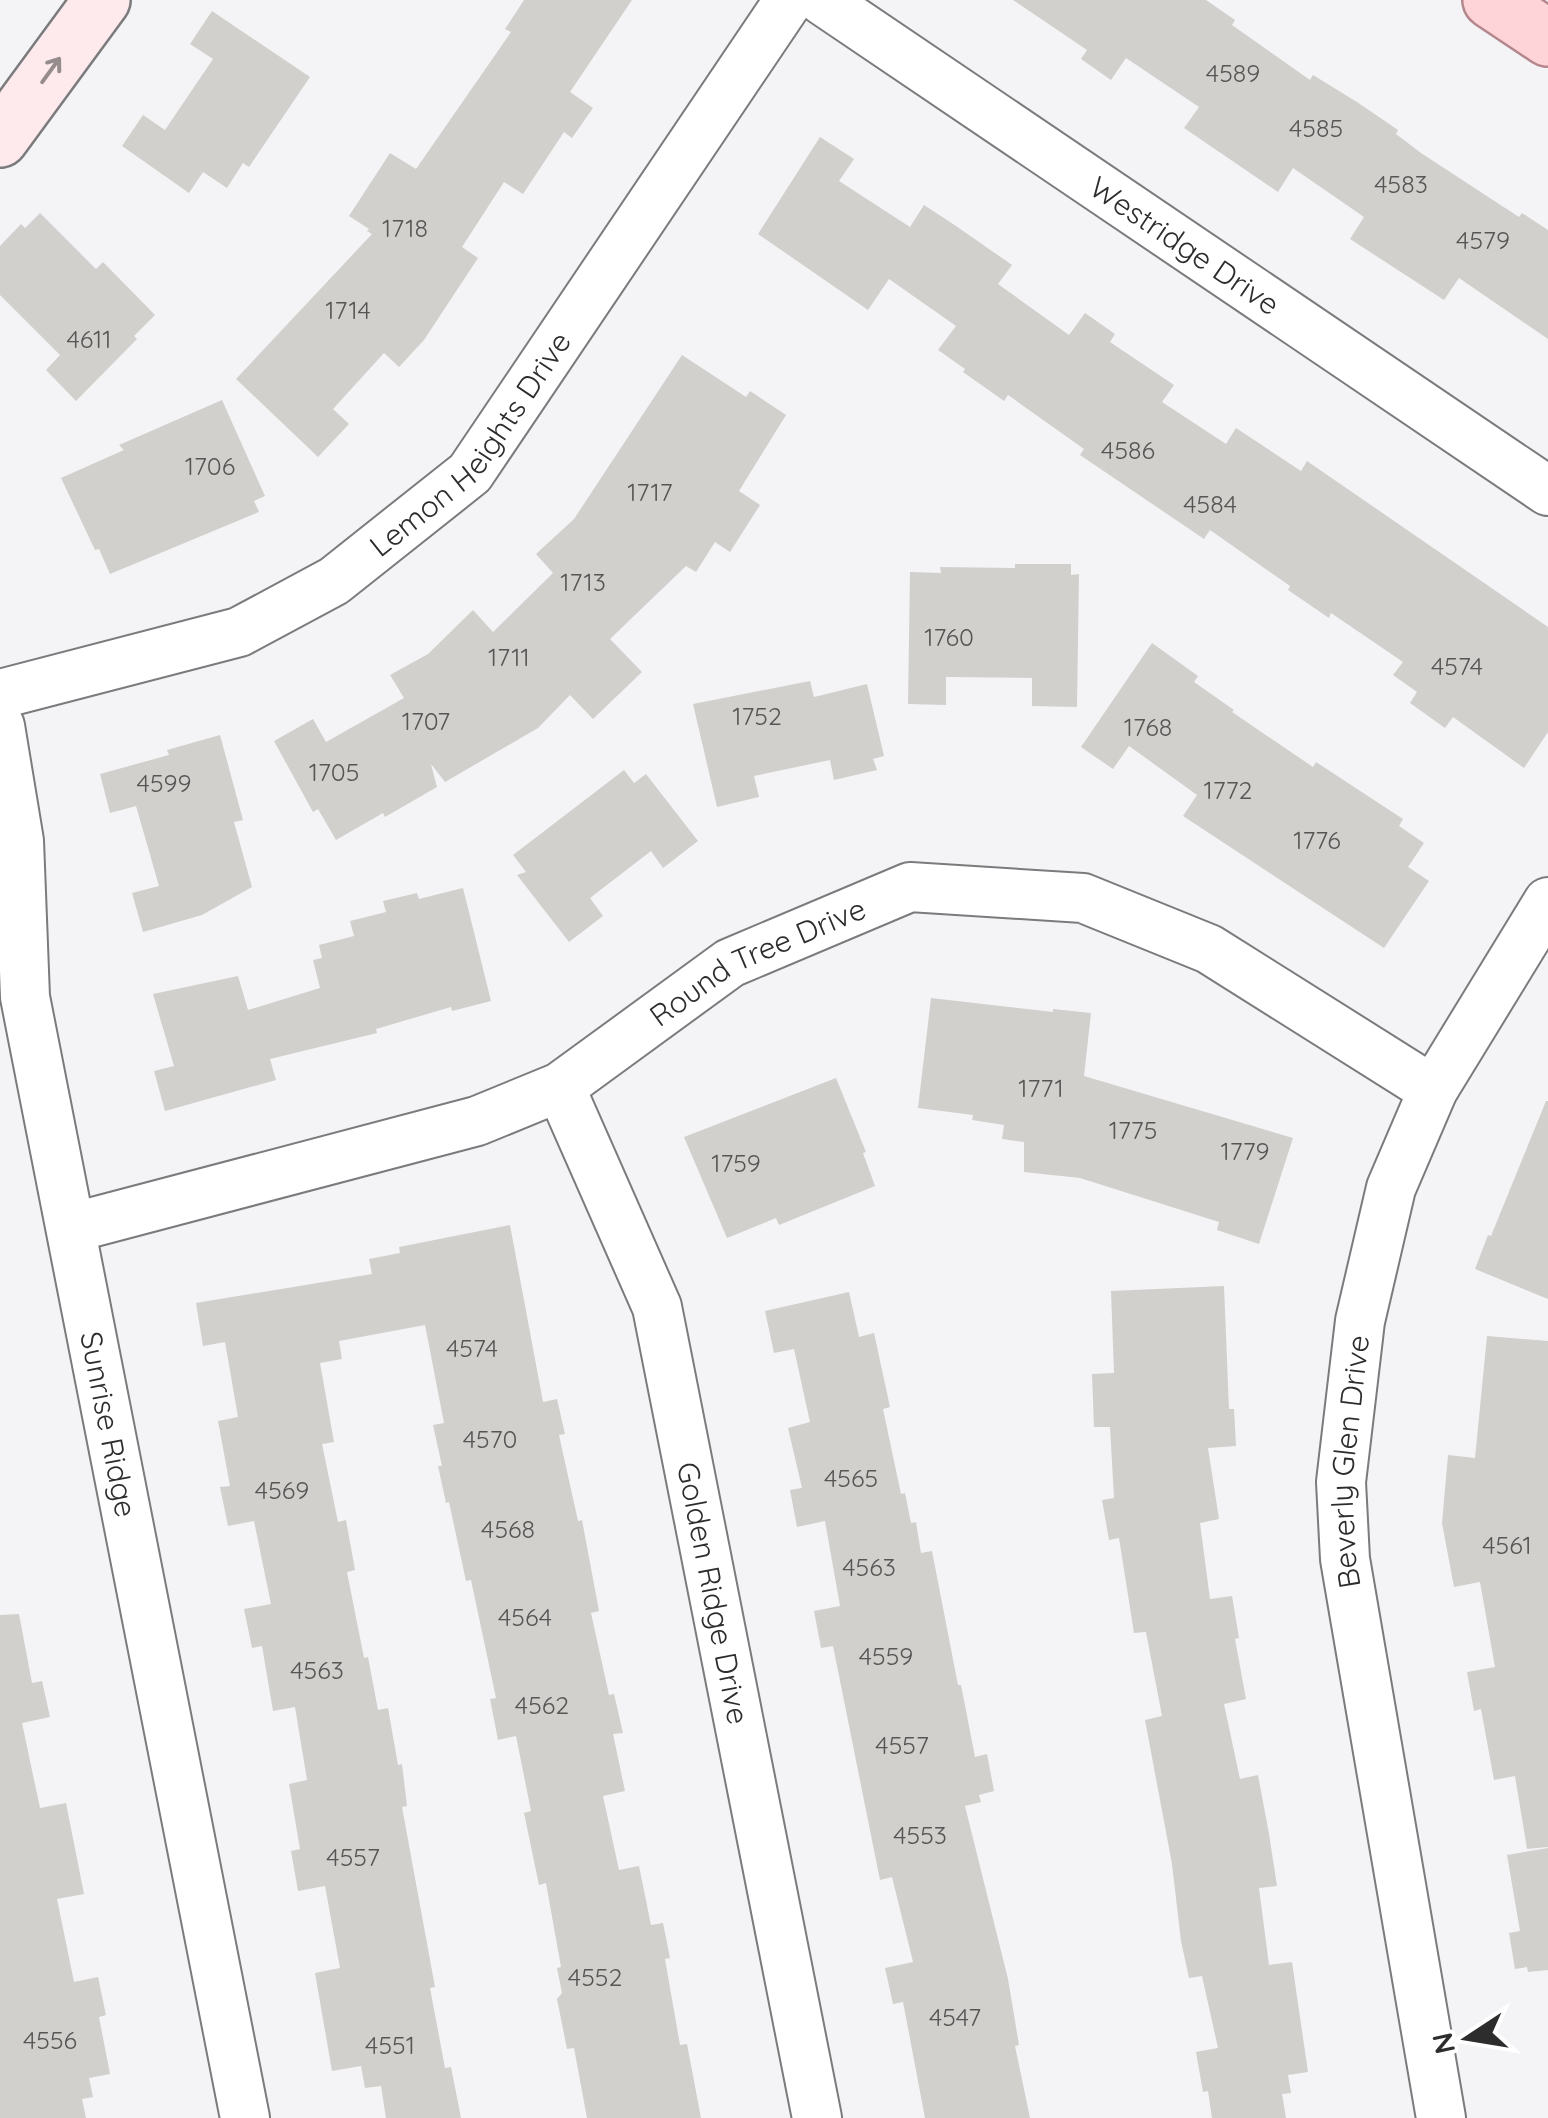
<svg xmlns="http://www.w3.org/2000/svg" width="1548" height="2118" font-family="Quicksand,sans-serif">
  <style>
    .building { fill: #d2d0cd }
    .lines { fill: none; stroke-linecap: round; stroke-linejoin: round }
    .street-casing { stroke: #7b7b7e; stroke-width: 52 }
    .secondary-casing { stroke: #7b7b7e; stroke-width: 60 }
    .primary-casing { stroke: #b4878c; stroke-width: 60 }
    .street { stroke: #fff; stroke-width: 48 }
    .secondary { stroke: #feeaec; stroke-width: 55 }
    .primary { stroke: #fed4d8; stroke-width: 55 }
    .oneway { stroke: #968c8d }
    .labels { text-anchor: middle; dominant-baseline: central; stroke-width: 8; stroke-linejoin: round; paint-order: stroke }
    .number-label { font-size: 25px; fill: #565656 }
    .street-label { font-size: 30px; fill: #2d2d2e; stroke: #fff }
  </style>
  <rect width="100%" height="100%" fill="#f4f4f7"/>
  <path class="building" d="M524 0H632L570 92 593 108 572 138 564 132 523 194 504 182 462 247 478 258 424 340 399 367 384 353 333 409 349 424 318 457 236 379 372 234 367 231 369 229 349 216 390 153 416 169 511 32 505 29Z
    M1013 0H1206L1235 20 1232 25 1310 80 1313 75 1357 102 1398 130 1396 134 1421 153 1519 217 1522 213 1548 230V339L1459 278 1444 300 1350 239 1364 217 1293 168 1278 192 1184 128 1199 107 1126 58 1111 80 1081 59 1087 50Z
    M212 11 310 77 249 167 243 163 227 188 203 172 189 193 122 146 143 115 165 130 213 59 190 44Z
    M820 137 854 159 839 181 910 227 924 205 956 226 1012 265 998 284 1069 335 1085 313 1115 334 1110 342 1174 385 1162 402 1226 444 1236 428 1301 471 1307 461 1548 627V732L1524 768 1453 717 1445 728 1410 703 1417 692 1393 675 1403 662 1331 613 1329 618 1288 590 1290 586 1210 530 1204 539 1080 455 1084 449 1008 395 1004 401 963 372 965 369 938 350 956 326 889 279 868 310 758 234Z
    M40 213 96 269 103 262 155 315 134 336 137 339 76 401 46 370 60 355 0 295V246L21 224 25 228Z
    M682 355 746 397 750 391 786 415 739 491 760 505 730 552 715 542 696 572 686 566 610 639 642 672 593 719 570 695 538 728 445 782 431 764 437 787 385 817 383 813 336 840 318 809 313 812 274 741 313 719 326 742 404 698 390 675 428 654 473 610 493 632 553 573 536 554 574 519Z
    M222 400 265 496 254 501 259 512 110 574 99 549 95 550 61 478 124 450 119 445Z
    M1015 564H1071V575L1079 574 1077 707 1032 706V678L946 677V705L908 704 910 572 941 573 940 567 1015 568Z
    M1152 643 1198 676 1194 682 1234 710 1232 712 1313 767 1316 762 1403 819 1399 826 1424 843 1408 867 1429 881 1384 948 1183 816 1197 795 1129 746 1113 769 1081 747Z
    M810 681 814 697 867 684 884 756 873 759 877 770 834 780 830 760 754 776 759 797 717 807 693 704Z
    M220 735 243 820 234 822 252 887 202 915 143 932 132 893 159 886 136 806 110 813 100 774 169 755 167 750Z
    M624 770 634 783 646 774 698 841 663 868 651 851 590 898 603 916 569 942 517 875 526 872 513 855Z
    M463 888 491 1001 452 1011 451 1007 376 1029 377 1033 270 1059 276 1080 165 1111 154 1071 174 1066 153 994 238 976 248 1010 320 988 313 960 322 958 319 945 354 936 350 921 386 912 383 901 417 893 419 899Z
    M931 998 1053 1012V1009L1091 1013 1084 1076 1293 1138 1259 1244 1217 1230 1219 1222 1080 1178 1024 1172V1142L1002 1139 1004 1125 972 1120 973 1115 918 1108Z
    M836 1078 866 1152 863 1153 875 1186 779 1225 776 1218 727 1238 684 1137Z
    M1546 1101H1548V1299L1475 1269 1488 1235 1491 1236Z
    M510 1225 543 1402 557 1399 565 1434 559 1435 578 1521 582 1520 599 1611 591 1613 609 1695 614 1694 623 1733 613 1734 625 1791 603 1796 619 1870 639 1866 651 1925 663 1923 670 1958 665 1959 680 2045 687 2044 701 2118H587L574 2048 567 2049 557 1999 562 1993 557 1968 561 1967 546 1883 539 1885 524 1813 531 1811 516 1736 498 1740 490 1699 496 1698 471 1580 466 1581 449 1502 446 1503 438 1466H442L433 1425 444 1423 425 1325 339 1341 342 1359 320 1363 334 1442 322 1444 338 1522 346 1520 355 1570 347 1572 364 1658 368 1657 378 1710 388 1708 398 1765 402 1764 407 1806 402 1807 435 1987 430 1988 445 2068 451 2067 461 2118H386L381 2086 365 2088 361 2066 332 2071 315 1973 340 1968 325 1886 298 1891 291 1851 300 1849 289 1784 307 1780 295 1707 273 1711 262 1646 252 1648 244 1609 271 1604 254 1521 228 1526 220 1487 230 1486 218 1421 238 1417 225 1342 203 1346 196 1303 372 1274 369 1259 400 1253 399 1247Z
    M1224 1286 1229 1409H1234L1236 1446 1208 1448 1219 1519 1200 1523 1210 1599 1232 1596 1239 1638 1235 1639 1246 1699 1224 1704 1240 1779 1258 1775 1269 1834 1277 1886 1259 1888 1269 1965 1292 1962 1308 2072 1288 2075 1291 2093 1282 2094 1286 2118H1212L1208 2091 1203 2092 1196 2052 1218 2048 1202 1976 1189 1978 1181 1941 1172 1864 1145 1720 1162 1716 1146 1632 1134 1633 1119 1538 1109 1540 1102 1500 1114 1498 1110 1427H1094L1092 1374 1114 1373 1111 1291Z
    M849 1292 859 1337 874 1333 890 1407 883 1409 901 1494 905 1493 911 1523 916 1522 921 1553 932 1551 958 1685H961L975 1757 987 1754 994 1791 979 1795 981 1802 965 1806 1008 1979 1019 2045 1015 2046 1030 2118H925L903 2002 893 2004 885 1968 913 1962 892 1877 880 1880 833 1646 821 1648 814 1611 840 1606 825 1521 797 1527 790 1490 802 1488 788 1428 810 1422 794 1349 774 1353 765 1311Z
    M1487 1336 1548 1341V1847L1527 1849 1515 1776 1494 1780 1481 1709 1474 1711 1467 1672 1495 1667 1480 1582 1454 1587 1442 1523 1448 1455 1475 1458Z
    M19 1614 32 1683 42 1681 50 1717 22 1723 40 1808 66 1803 84 1894 57 1899 74 1982 98 1977 106 2015 99 2017 110 2074 89 2078 93 2097 82 2099 86 2118H0V1615Z
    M1548 1848V1970L1528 1972 1527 1967 1515 1969 1509 1933 1520 1931 1507 1855Z"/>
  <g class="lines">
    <defs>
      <g id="street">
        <path id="s1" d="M822 0 1548 491"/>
        <path id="s2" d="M0 694 239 632 334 581 470 473 789 0"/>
        <path id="s3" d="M0 726 19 841 25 997 245 2118"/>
        <path id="s4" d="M560 1087 657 1307 817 2118"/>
        <path id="s5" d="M71 1228 477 1121 560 1087 730 963 910 887 1083 898 1209 949 1433 1090"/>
        <path id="s6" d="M1441 2118 1345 1559 1341 1482 1360 1321 1391 1188 1433 1090 1548 902"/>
      </g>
      <path id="secondary" d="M0 139 102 0"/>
      <path id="primary" d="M1491 0 1548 38"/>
    </defs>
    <use href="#street" class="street-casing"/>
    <use href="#secondary" class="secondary-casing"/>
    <use href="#primary" class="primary-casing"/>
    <use href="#street" class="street"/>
    <use href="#secondary" class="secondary"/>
    <use href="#primary" class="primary"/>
  </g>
  <defs><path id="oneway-shaft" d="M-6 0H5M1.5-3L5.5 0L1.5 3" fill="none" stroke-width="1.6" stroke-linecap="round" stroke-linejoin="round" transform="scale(2.5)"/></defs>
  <use class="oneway" href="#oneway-shaft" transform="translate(51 70) rotate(-54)"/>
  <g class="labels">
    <g class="number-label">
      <text x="1233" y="72">4589</text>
      <text x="1316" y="127">4585</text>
      <text x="1401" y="183">4583</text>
      <text x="405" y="227">1718</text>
      <text x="1483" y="239">4579</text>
      <text x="348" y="309">1714</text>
      <text x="89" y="338">4611</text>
      <text x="1128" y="449">4586</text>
      <text x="210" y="465">1706</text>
      <text x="650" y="491">1717</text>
      <text x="1210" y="503">4584</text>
      <text x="583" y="581">1713</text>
      <text x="949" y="636">1760</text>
      <text x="509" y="656">1711</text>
      <text x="1457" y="665">4574</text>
      <text x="757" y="715">1752</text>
      <text x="426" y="720">1707</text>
      <text x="1148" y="726">1768</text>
      <text x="334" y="771">1705</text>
      <text x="164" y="782">4599</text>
      <text x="1228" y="789">1772</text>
      <text x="1317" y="839">1776</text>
      <text x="1041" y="1087">1771</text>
      <text x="1133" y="1129">1775</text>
      <text x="1245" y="1150">1779</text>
      <text x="736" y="1162">1759</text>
      <text x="472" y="1347">4574</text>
      <text x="490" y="1438">4570</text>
      <text x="851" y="1477">4565</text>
      <text x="282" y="1489">4569</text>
      <text x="508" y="1528">4568</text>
      <text x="1507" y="1544">4561</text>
      <text x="869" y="1566">4563</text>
      <text x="525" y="1616">4564</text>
      <text x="886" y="1655">4559</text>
      <text x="317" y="1669">4563</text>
      <text x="542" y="1704">4562</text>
      <text x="902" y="1744">4557</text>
      <text x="920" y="1834">4553</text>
      <text x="353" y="1856">4557</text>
      <text x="595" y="1976">4552</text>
      <text x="955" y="2016">4547</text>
      <text x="50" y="2039">4556</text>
      <text x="390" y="2044">4551</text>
    </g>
    <g class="street-label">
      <text stroke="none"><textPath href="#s1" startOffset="438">Westridge Drive</textPath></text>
      <text stroke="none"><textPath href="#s2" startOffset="550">Lemon Heights Drive</textPath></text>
      <text stroke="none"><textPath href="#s5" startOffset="745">Round Tree Drive</textPath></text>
      <text stroke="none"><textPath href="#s3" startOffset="708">Sunrise Ridge</textPath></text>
      <text stroke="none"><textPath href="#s6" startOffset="665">Beverly Glen Drive</textPath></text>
      <text stroke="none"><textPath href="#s4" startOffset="532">Golden Ridge Drive</textPath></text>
    </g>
  </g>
  <g transform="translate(1468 2038) rotate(258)" stroke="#ffffff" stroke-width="8" paint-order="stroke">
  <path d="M0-8L18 38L0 25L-18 38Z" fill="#2d2d2e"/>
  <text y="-15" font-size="28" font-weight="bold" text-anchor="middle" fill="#2d2d2e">N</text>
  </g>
</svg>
